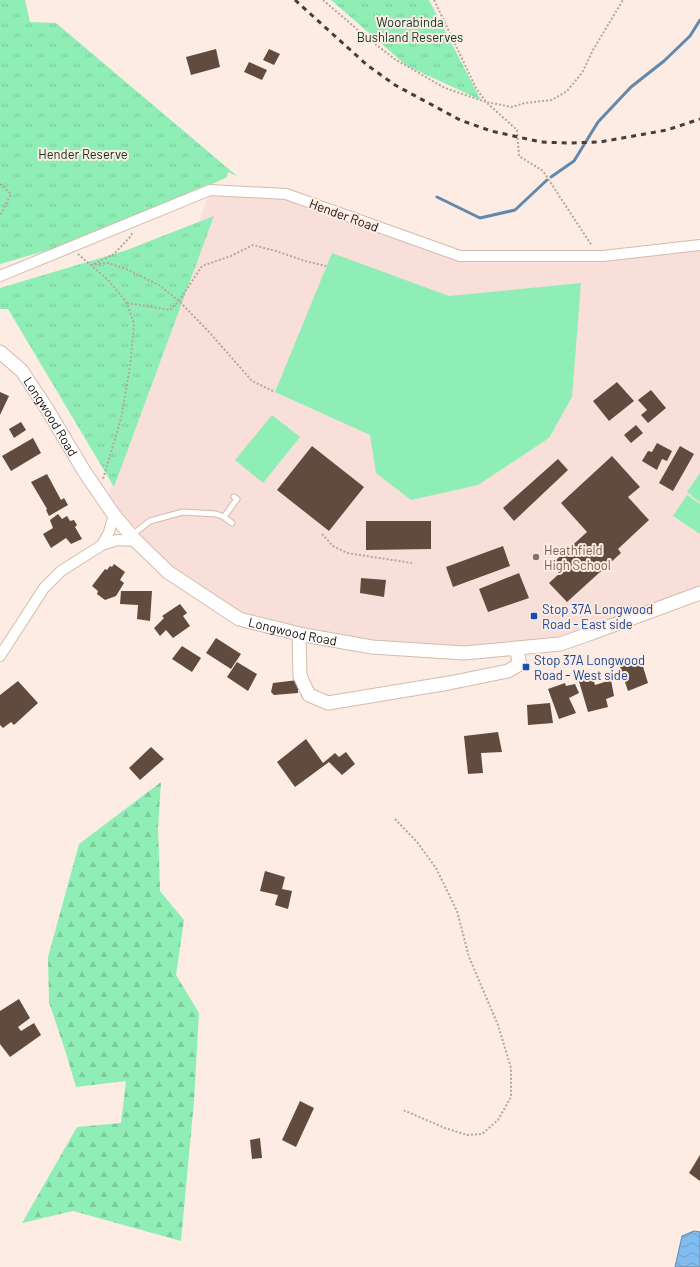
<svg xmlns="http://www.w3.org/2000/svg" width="700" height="1267" font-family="Barlow,sans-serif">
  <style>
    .education { fill: #f9dfda }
    .forest { fill: url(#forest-firs) }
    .park { fill: url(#park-tufts) }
    .pitch { fill: #8feeb6 }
    .water { fill: url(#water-waves); stroke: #6288ac }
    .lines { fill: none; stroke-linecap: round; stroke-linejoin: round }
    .stream { stroke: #6288ac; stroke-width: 3 }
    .building { fill: #604b3e }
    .service-casing { stroke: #d4bbac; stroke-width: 7 }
    .minor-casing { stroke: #d4bbac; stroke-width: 12 }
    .tertiary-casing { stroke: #d4bbac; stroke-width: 15 }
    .path { stroke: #b4a79f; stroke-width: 2; stroke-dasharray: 2 2; stroke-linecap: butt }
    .service { stroke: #fff; stroke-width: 5 }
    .minor { stroke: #fff; stroke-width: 10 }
    .tertiary { stroke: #fff; stroke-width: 13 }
    .rail { stroke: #473d37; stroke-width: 3; stroke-dasharray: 5 5; stroke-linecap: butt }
    .education-dot { fill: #8d6e63; stroke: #fcece3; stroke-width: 1.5 }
    .transit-dot { fill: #1a4fb4; stroke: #fcece3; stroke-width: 1.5 }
    .labels { text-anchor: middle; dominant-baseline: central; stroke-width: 4; stroke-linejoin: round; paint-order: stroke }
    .park-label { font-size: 13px; fill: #0b3620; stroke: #fcece3 }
    .street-label { font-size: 13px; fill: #180f0a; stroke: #fcece3 }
    .education-label { font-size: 13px; fill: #785e54; stroke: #fcece3; text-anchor: start }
    .transit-label { font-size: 13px; fill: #164399; stroke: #fcece3; text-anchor: start }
  </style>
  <defs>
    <pattern id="forest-firs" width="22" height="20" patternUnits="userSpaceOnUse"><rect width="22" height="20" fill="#8feeb6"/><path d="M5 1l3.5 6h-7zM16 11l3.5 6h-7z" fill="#7bcb9b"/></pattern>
    <pattern id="park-tufts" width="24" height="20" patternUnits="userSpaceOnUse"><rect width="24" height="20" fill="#8feeb6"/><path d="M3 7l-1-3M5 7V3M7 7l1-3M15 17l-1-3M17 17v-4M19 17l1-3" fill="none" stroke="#7bcb9b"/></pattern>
    <pattern id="water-waves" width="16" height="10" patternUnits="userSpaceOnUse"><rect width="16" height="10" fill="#81bcf1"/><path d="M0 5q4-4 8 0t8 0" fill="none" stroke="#6fa0cd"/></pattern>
  </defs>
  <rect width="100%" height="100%" fill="#fcece3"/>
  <path class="education" d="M210 190 286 194 460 256H603L700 245V593L592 633 516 649 372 647 239 619 168 572 106 503Z"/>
  <path class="forest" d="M161 782 158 828 160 891 184 920 176 975 199 1013 194 1101 181 1241 73 1211 22 1223 77 1127 121 1123 126 1081 76 1087 65 1050 49 1002 48 957 79 844Z"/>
  <path class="park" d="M0 0H25L30 22 56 23 237 176 228 172 227 177 117 230 0 264Z
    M331 0H429L481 100 407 66Z
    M214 216 114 487 8 309H0V288L124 251Z"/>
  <path class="pitch" d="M332 253 449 296 581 283 572 397 549 438 478 485 411 500 376 473 370 435 275 392Z
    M272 415 300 437 263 483 235 460Z
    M700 473V502L691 496 692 495 687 492Z
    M687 495 700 504V534L673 516Z"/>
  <path class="water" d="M694 1231 700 1232V1267H675L682 1236Z"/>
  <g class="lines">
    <path class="stream" d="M551 177 574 161 598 122 631 87 664 61 690 36 700 20
      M437 197 480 218 515 210 547 180"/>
  </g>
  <path class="building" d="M216 49 220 67 191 75 186 57Z
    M269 49 280 54 274 65 263 60Z
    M249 62 267 70 262 80 244 72Z
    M617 382 634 401 609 421 593 401Z
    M651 390 666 408 648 423 641 415 647 410 638 400Z
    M0 392 9 396 0 415Z
    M21 422 26 430 14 438 9 429Z
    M636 425 643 433 631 443 624 435Z
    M33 438 41 453 11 471 2 456Z
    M657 443 672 451 667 461 662 459 657 470 642 461 648 451 652 452Z
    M312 446 364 487 329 531 277 490Z
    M680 446 694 454 673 491 659 483Z
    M612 456 640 487 628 497 649 520 618 549 621 553 567 602 549 583 562 571 554 562 587 532 561 503Z
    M558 459 568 470 514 521 503 508Z
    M47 474 61 500 64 498 68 505 49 516 46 510 47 509 31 482Z
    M58 514 62 519 67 516 70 521 74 520 77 525 75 527 82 539 71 544 66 538 51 548 43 534 53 528 50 520Z
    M366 521H431V549L366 550Z
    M503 546 510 566 453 587 446 567Z
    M114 564 125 572 120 580 124 583 116 596 105 600 97 594 98 591 92 586 105 569 107 570 110 566 112 567Z
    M519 573 529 598 488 612 479 589Z
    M361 578 386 580 384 597 360 593Z
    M121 591H152L150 621 137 619 138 605 120 604Z
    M180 604 187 613 183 616 190 626 173 638 166 630 160 636 154 628 164 618 162 616Z
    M216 638 241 654 231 669 206 653Z
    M182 646 201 658 192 672 172 659Z
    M640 657 648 683 628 691 619 664Z
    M237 662 257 674 248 691 227 677Z
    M592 674 595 685 611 680 614 696 606 699 608 707 588 712 578 678Z
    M298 680V693L274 695 271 692 273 683Z
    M18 681 38 703 14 725 11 722 3 728 0 725V695Z
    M565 683 566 686 575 684 579 693 569 698 576 713 559 719 548 689Z
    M550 703 553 723 528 725 527 705Z
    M498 732 502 752 481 753 483 773 468 774 464 736Z
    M306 739 323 763 335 753 339 757 346 752 355 764 342 775 329 762 295 787 277 762Z
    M151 747 164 759 140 780 129 768Z
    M265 871 285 877 282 889 292 891 288 909 275 905 278 895 260 891Z
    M19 999 30 1018 18 1027 21 1031 34 1023 41 1035 10 1057 0 1044V1011Z
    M300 1101 314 1108 296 1147 282 1140Z
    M260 1138 262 1158 252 1159 250 1140Z
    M700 1155V1181L689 1173Z"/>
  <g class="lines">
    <defs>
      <path id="service" d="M224 517 237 499 234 497
        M132 535 150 521 183 512 216 514 224 517 232 523"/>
      <path id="minor" d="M0 276 210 190 286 194 460 256H603L700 245
        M102 545 109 532 114 515
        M0 656 44 588 61 571 102 545 117 540 136 541"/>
      <g id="tertiary">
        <path id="s1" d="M0 352 22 371 47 409 84 471 114 515 136 541 168 572 239 619 304 635 372 647 464 653 560 644 592 633 700 593"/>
        <path d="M299 634 300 676 309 695 328 703 449 683 508 671 520 664 516 649"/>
      </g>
    </defs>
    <use href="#service" class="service-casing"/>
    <use href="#minor" class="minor-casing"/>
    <use href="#tertiary" class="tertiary-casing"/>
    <path class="path" d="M323 0 365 36 396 60 445 88 486 102 517 130 519 156 543 171 592 246
      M434 0 476 88 486 102 512 107 525 103 552 100 567 91 582 73 593 50 623 0
      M0 184 11 194 0 216
      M78 254 108 280 127 303 134 324 130 366 121 419 103 479
      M94 264 114 254 130 237 133 232
      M91 265 108 263 126 269 159 285 179 301 210 333 252 381 275 392
      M127 303 170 310 179 301 202 266 231 256 253 245 276 251 305 261 326 266
      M322 534 333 546 347 553 412 563
      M395 819 417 842 436 868 457 911 469 957 498 1025 511 1068V1097L498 1120 482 1134 467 1135 445 1128 403 1110"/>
    <use href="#service" class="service"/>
    <use href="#minor" class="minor"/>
    <use href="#tertiary" class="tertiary"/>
    <path class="rail" d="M295 0 367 65 395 85 460 120 491 131 541 142 569 143 600 142 667 130 700 119"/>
  </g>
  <circle class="education-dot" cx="536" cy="557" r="4"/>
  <g class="transit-dot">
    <rect x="530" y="612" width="8" height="8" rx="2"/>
    <rect x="522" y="663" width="8" height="8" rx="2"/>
  </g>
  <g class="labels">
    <g class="park-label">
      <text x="410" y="22">Woorabinda<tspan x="410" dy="15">Bushland Reserves</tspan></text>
      <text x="83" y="154">Hender Reserve</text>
    </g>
    <g class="street-label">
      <text transform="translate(344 215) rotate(20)">Hender Road</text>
      <text stroke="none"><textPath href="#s1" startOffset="83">Longwood Road</textPath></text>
      <text stroke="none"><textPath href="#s1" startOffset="419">Longwood Road</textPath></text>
    </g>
    <g class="education-label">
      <text x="544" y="550">Heathfield<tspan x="544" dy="15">High School</tspan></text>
    </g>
    <g class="transit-label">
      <text x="542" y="609">Stop 37A Longwood<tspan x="542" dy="15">Road - East side</tspan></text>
      <text x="534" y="660">Stop 37A Longwood<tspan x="534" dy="15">Road - West side</tspan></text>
    </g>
  </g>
</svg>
